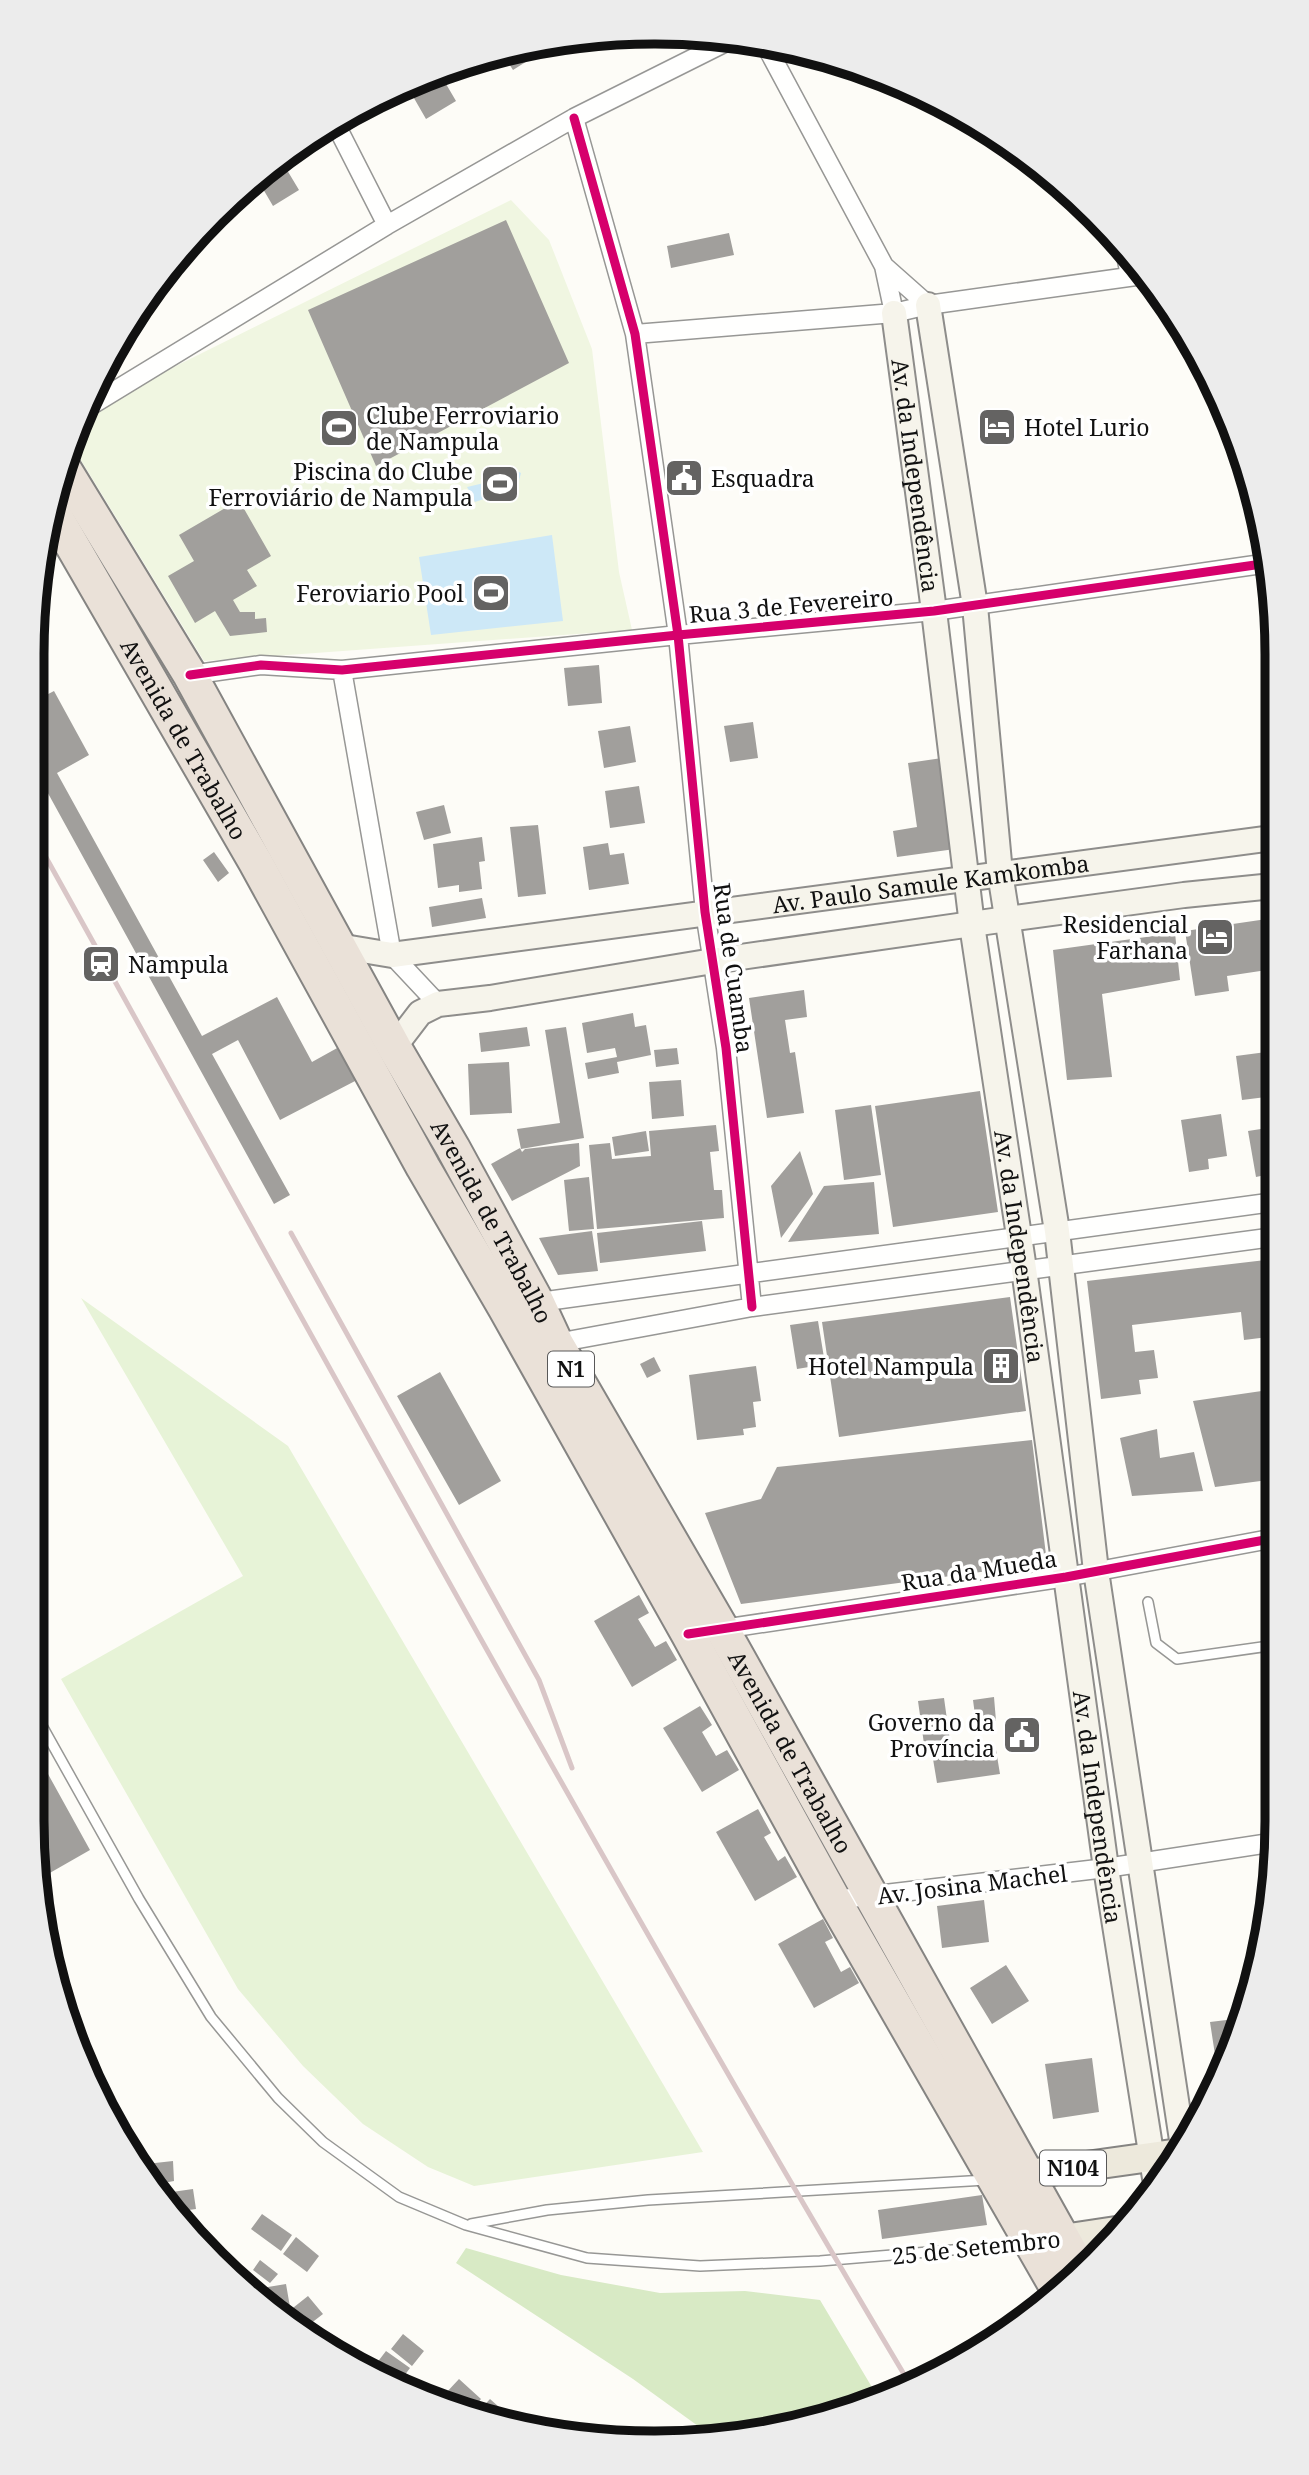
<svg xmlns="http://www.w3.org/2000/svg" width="1309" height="2475" font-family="'Noto Serif',serif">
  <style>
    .green { fill: #e7f3d7 }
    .forest { fill: #d8eac5 }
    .pitch { fill: #f0f6e1 }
    .water { fill: #cde8f7 }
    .building { fill: #a19f9c }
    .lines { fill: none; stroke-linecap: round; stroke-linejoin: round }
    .lane-casing { stroke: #979795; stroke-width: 12 }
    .street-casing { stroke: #979795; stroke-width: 21 }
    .secondary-casing { stroke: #8e8d8b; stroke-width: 28 }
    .primary-casing { stroke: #858482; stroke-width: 32 }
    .highway-casing { stroke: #858482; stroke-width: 37 }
    .lane { stroke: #fffffe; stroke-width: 9 }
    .street { stroke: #fffffe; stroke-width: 18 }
    .secondary { stroke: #f6f4eb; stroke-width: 24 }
    .primary { stroke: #ede9dc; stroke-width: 28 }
    .highway { stroke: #eae1d8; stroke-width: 33 }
    .rail { stroke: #d9c6c7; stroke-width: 5 }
    .cycleway-casing { stroke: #fff; stroke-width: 13 }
    .cycleway { stroke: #d6006c; stroke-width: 9 }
    .labels { text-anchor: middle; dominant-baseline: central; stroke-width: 7; stroke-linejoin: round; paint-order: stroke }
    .shield { fill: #fff; stroke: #585858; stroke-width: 2 }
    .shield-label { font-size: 21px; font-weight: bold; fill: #111 }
    .poi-label { font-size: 23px; fill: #111; stroke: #fff; text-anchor: end }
    .street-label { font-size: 23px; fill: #111; stroke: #fff }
    .rim { fill: none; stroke: #111; stroke-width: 9 }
  </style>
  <rect width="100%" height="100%" fill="#fdfcf7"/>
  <path class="green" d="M81 1298 288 1446 703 2152 474 2186 428 2167 363 2124 303 2066 238 1989 61 1679 243 1576Z"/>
  <path class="forest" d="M466 2248 561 2275 660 2293 745 2291 820 2300 879 2399 816 2422 716 2439 633 2379 456 2263Z"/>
  <path class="pitch" d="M511 200 549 240 592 349 619 572 632 630 204 661 71 444 83 412Z"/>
  <path class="water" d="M511 468 521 473 517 488 475 502 467 487 497 480Z
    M552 535 563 621 431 635 419 557Z"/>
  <path class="building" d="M549 43 551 46 513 70 502 53Z
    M439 72 456 101 426 119 407 86Z
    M281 160 299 190 273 206 256 177Z
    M506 220 569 363 376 466 308 310Z
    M729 233 734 255 671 268 667 246Z
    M239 500 271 556 247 570 257 586 233 600 240 612H255V619L266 618 267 632 230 636 215 611 195 623 168 576 194 561 179 535Z
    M599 665 602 703 568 706 564 668Z
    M54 691 89 755 57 773 202 1036 277 997 312 1062 339 1047 357 1080 280 1120 238 1040 212 1054 290 1195 274 1204 33 766V702Z
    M753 722 758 758 730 762 724 726Z
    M630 726 636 762 604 768 598 731Z
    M942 758 955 849 897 857 893 831 917 827 908 763Z
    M639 786 645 823 610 828 605 791Z
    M444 805 451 833 424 840 416 812Z
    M538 825 546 894 518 897 510 827Z
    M482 837 485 861 479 862 482 889 459 892V885L438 888 433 844Z
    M608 843 610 855 624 853 629 884 589 890 583 847Z
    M214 852 229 873 218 882 203 860Z
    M482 898 486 918 432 927 429 907Z
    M1273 918V969L1227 976 1229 991 1195 996 1185 931Z
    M1175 933 1180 980 1102 994 1112 1077 1067 1080 1053 950Z
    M804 990 807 1017 785 1020 790 1053 795 1052 804 1113 767 1118 749 998Z
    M633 1013 635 1027 646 1025 651 1055 617 1062 619 1073 588 1079 585 1063 617 1057 615 1048 587 1053 582 1023Z
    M527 1027 530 1046 481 1052 479 1033Z
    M566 1027 584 1138 521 1149 517 1129 560 1123 545 1030Z
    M677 1048 679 1064 656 1067 654 1050Z
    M1274 1051V1096L1242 1100 1236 1056Z
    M509 1062 512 1113 470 1115 468 1064Z
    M681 1080 684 1116 652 1119 649 1082Z
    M980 1091 998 1212 893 1227 875 1106Z
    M871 1105 881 1175 844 1180 835 1110Z
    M1221 1114 1227 1156 1208 1159 1209 1169 1189 1172 1181 1120Z
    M716 1125 719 1151 710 1152 714 1190H722L724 1218 597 1229 589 1145 610 1143 612 1159 651 1156 649 1131Z
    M1274 1127V1173L1256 1177 1248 1131Z
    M646 1131 649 1151 615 1156 612 1137Z
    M579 1143 580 1166 512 1201 491 1164 520 1148 522 1152 525 1149Z
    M800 1151 813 1194 781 1238 771 1186Z
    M589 1177 594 1229 569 1231 564 1180Z
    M874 1182 879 1234 788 1242 824 1186Z
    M702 1221 706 1251 600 1263 597 1233Z
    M592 1231 598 1271 558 1275 539 1238Z
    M1274 1259V1297H1270L1275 1336 1244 1340 1241 1312 1132 1325 1135 1352 1154 1350 1158 1378 1139 1380 1141 1394 1101 1399 1087 1281Z
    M1010 1297 1026 1411 839 1437 822 1322Z
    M818 1321 827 1376 817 1377 815 1366 797 1369 790 1325Z
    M654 1357 661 1371 647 1378 640 1364Z
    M756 1366 761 1401 753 1402 756 1427 743 1429 744 1435 697 1440 689 1375Z
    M440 1372 501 1481 459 1505 397 1396Z
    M1275 1389V1479L1215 1487 1193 1401Z
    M1157 1429 1160 1458 1194 1452 1203 1491 1132 1496 1120 1438Z
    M1032 1440 1047 1563 741 1604 705 1513 761 1499 777 1467Z
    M1275 1556V1591H1271L1264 1557Z
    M639 1595 649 1613 638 1619 655 1647 666 1641 677 1660 632 1687 594 1621Z
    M994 1697 996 1721 976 1723 973 1700Z
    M944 1698 950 1741 924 1744 918 1701Z
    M700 1706 712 1725 702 1732 716 1756 727 1750 739 1770 702 1792 663 1728Z
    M32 1745 90 1850 41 1878 32 1820Z
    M996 1750 1000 1774 937 1783 933 1759Z
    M758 1809 771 1833 764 1837 778 1861 785 1856 797 1877 755 1901 716 1832Z
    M984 1900 989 1942 942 1948 937 1906Z
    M823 1919 833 1938 825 1942 841 1972 850 1967 859 1983 814 2008 778 1944Z
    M1006 1965 1029 2001 992 2024 970 1988Z
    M1243 2018 1219 2081 1210 2022Z
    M1092 2058 1099 2112 1053 2119 1045 2064Z
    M134 2151 148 2162 146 2164 173 2161 174 2181 158 2184 157 2175 147 2176Z
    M193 2189 196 2209 174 2212 158 2194Z
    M982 2195 987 2225 882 2239 878 2210Z
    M262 2214 292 2235 281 2251 251 2229Z
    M296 2237 319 2256 307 2272 283 2254Z
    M260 2260 278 2274 270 2283 253 2270Z
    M286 2284 290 2307 277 2309 256 2289Z
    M308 2296 323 2314 301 2331 284 2315Z
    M403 2334 424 2351 412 2366 391 2349Z
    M386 2351 410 2368 401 2380 373 2368Z
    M459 2379 481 2399 470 2412 459 2407 445 2394Z
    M490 2399 508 2415 500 2423 476 2414Z"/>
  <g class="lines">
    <defs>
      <path id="lane" d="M1148 1602 1156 1643 1177 1659 1276 1645
        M32 1708 139 1899 211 2017 278 2098 323 2142 399 2197 466 2225 587 2258 700 2266 820 2261 1024 2244
        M471 2224 547 2210 648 2200 986 2180"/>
      <path id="street" d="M765 44 884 266 894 313
        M574 118 635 334 678 635 705 912 726 1048 752 1307
        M334 121 387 225
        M1126 255 1130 276
        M884 266 928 305
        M635 334 894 313 928 305 1143 275
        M85 409 387 225 574 118 732 39
        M342 670 392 955 438 1004
        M190 675 261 665 342 670 678 635 934 611 1269 563
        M532 1303 1274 1202
        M551 1344 752 1307 1274 1237
        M716 1630 1066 1577 1275 1538
        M834 1900 1106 1868 1276 1842"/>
      <g id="secondary">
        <path d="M928 305 975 606 1000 873 1057 1231 1096 1571 1182 2140"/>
        <path id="s1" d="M894 313 934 611 972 925 1024 1269 1106 1868 1155 2178"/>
        <path id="s2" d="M338 946 392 955 1273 838"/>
        <path d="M394 1047 420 1013 438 1004 490 998 713 961 1007 919 1184 895 1273 886"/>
      </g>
      <path id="primary" d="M1008 2177 1172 2154
        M1043 2242 1116 2231"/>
      <g id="highway">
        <path id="s3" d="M63 467 190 675 394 1047 453 1148 537 1302 556 1343 722 1629 1081 2271"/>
        <path id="s4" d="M50 507 256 863 423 1167 505 1308 688 1634 834 1900 1057 2288"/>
      </g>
    </defs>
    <use href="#lane" class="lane-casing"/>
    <use href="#street" class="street-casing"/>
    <use href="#secondary" class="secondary-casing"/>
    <use href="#primary" class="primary-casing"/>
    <use href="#highway" class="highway-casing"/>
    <use href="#lane" class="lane"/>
    <use href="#street" class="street"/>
    <use href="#secondary" class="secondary"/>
    <use href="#primary" class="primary"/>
    <use href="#highway" class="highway"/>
    <path class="rail" d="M33 834C322 1353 607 1876 911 2386
      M291 1233 539 1680 572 1768"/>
    <defs>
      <path id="cycleway" d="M574 118 635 334 678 635 705 912 726 1048 752 1307
        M190 675 261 665 342 670 678 635 934 611 1269 563
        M688 1634 1066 1577 1275 1538"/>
    </defs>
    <use href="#cycleway" class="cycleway-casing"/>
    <use href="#cycleway" class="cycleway"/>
  </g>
  <defs>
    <symbol id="hotel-square" viewBox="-11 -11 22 22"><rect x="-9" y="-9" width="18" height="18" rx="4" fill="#646362" stroke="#fff"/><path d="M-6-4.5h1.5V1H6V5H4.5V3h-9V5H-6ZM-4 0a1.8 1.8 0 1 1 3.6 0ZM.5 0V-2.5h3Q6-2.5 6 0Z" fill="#fff"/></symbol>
    <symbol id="stadium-square" viewBox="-11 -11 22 22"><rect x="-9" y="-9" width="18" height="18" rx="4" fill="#646362" stroke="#fff"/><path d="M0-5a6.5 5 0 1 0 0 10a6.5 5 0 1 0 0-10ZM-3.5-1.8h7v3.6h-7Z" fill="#fff"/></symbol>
    <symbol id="civic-square" viewBox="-11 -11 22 22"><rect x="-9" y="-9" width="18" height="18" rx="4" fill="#646362" stroke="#fff"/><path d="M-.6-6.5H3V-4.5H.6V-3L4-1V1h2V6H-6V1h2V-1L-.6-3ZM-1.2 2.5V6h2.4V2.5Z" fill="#fff"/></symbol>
    <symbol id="station-square" viewBox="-11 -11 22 22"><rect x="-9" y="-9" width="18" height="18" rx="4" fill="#646362" stroke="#fff"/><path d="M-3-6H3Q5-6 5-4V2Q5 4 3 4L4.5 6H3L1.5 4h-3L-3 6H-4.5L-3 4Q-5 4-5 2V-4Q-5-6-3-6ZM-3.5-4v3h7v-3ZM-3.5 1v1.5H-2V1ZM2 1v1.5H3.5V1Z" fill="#fff"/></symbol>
    <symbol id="building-square" viewBox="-11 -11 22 22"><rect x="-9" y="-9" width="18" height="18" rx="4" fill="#646362" stroke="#fff"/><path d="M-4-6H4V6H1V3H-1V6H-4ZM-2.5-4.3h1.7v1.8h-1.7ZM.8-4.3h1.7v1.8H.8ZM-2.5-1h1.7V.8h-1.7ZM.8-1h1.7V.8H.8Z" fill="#fff"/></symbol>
  </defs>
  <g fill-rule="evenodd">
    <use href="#hotel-square" x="975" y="405" width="44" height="44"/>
    <use href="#stadium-square" x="317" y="406" width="44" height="44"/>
    <use href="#civic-square" x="662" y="456" width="44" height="44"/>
    <use href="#stadium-square" x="478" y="462" width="44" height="44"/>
    <use href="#stadium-square" x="469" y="571" width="44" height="44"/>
    <use href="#hotel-square" x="1193" y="915" width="44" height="44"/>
    <use href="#station-square" x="79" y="942" width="44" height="44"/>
    <use href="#building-square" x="979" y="1344" width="44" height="44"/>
    <use href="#civic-square" x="1000" y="1713" width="44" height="44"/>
  </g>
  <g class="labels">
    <g class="shield">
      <rect x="548" y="1351.5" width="46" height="35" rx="5"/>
      <rect x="1040" y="2150.5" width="66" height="35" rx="5"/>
    </g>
    <g class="shield-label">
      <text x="571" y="1369">N1</text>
      <text x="1073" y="2168">N104</text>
    </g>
    <g class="poi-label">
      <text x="366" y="415" text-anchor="start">Clube Ferroviario<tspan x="366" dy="26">de Nampula</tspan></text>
      <text x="1024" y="427" text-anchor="start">Hotel Lurio</text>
      <text x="473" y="471">Piscina do Clube<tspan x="473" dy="26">Ferroviário de Nampula</tspan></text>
      <text x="711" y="478" text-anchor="start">Esquadra</text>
      <text x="464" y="593">Feroviario Pool</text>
      <text x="1188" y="924">Residencial<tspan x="1188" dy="26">Farhana</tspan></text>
      <text x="128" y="964" text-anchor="start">Nampula</text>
      <text x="974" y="1366">Hotel Nampula</text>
      <text x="995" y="1722">Governo da<tspan x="995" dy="26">Província</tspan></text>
    </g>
    <g class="street-label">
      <text stroke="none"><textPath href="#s1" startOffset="164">Av. da Independência</textPath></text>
      <text transform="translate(791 605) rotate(-5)">Rua 3 de Fevereiro</text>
      <text stroke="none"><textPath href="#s4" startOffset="268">Avenida de Trabalho</textPath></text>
      <text stroke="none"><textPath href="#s2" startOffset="598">Av. Paulo Samule Kamkomba</textPath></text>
      <text transform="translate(734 968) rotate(82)">Rua de Cuamba</text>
      <text stroke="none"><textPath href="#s3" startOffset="868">Avenida de Trabalho</textPath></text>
      <text stroke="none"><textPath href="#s1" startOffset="942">Av. da Independência</textPath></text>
      <text transform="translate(979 1570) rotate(-9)">Rua da Mueda</text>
      <text stroke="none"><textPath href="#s3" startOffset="1477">Avenida de Trabalho</textPath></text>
      <text stroke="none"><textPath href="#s1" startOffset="1508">Av. da Independência</textPath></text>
      <text transform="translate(972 1884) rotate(-7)">Av. Josina Machel</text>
      <text transform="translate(976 2247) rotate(-6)">25 de Setembro</text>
    </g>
  </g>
  <path d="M0 0H1309V2475H0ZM654 44H655A610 610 0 0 1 1265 654V1821A610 610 0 0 1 655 2431H654A610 610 0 0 1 44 1821V654A610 610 0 0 1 654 44Z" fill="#ececec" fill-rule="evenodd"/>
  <path class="rim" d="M654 44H655A610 610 0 0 1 1265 654V1821A610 610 0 0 1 655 2431H654A610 610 0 0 1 44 1821V654A610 610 0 0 1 654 44Z"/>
</svg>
